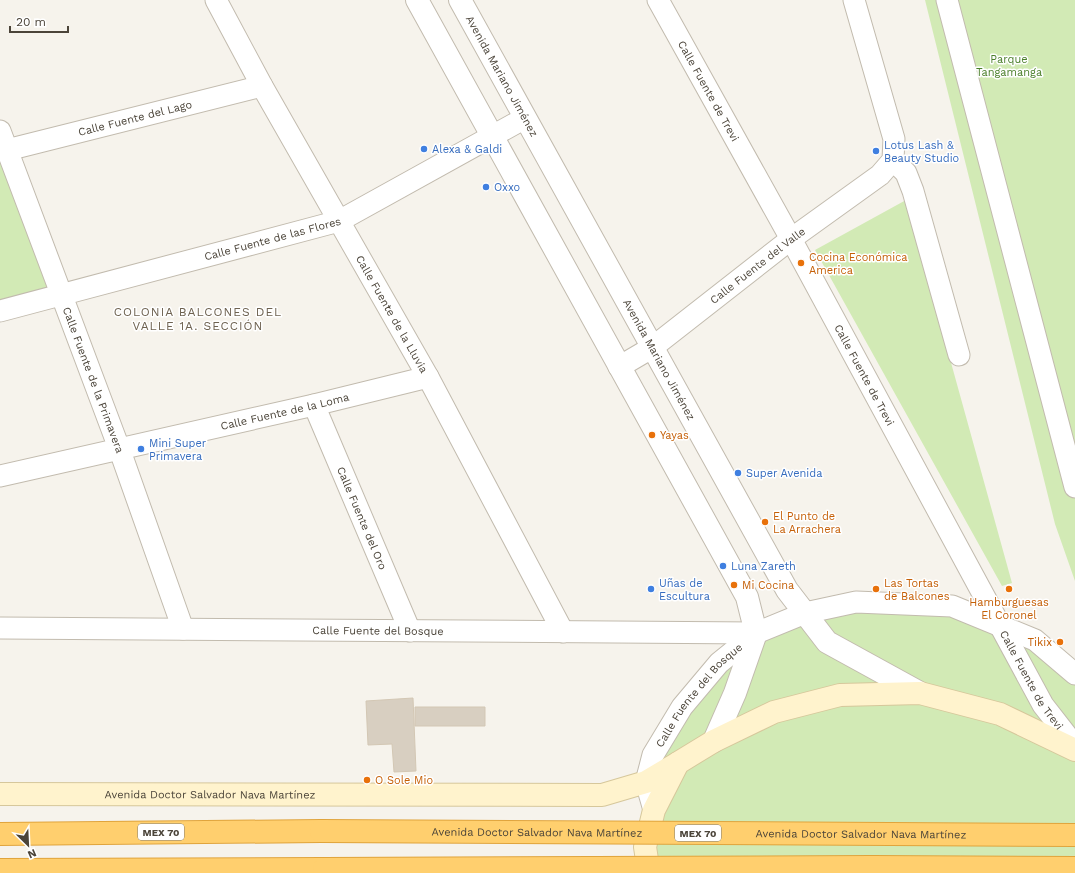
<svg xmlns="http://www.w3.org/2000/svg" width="1075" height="873" font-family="'Work Sans',sans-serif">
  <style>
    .green { fill: #d2eab5 }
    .building { fill: #d8cfc1; stroke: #d3c7b4 }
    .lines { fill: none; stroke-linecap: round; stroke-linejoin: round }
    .minor-casing { stroke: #c2bbae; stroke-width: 23 }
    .tertiary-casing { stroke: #c2bbae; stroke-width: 24 }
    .secondary-casing { stroke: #d6c79b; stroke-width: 24 }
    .motorway-casing { stroke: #e0a43c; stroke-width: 24 }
    .minor { stroke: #fff; stroke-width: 21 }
    .tertiary { stroke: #fff; stroke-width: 22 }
    .secondary { stroke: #fff3cd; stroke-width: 22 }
    .motorway { stroke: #ffcf6e; stroke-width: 22 }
    .motorway-bridge-casing { stroke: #e0a43c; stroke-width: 24; stroke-linecap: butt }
    .motorway-bridge { stroke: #ffcf6e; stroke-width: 22 }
    .shop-dot { fill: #3f7fe0; stroke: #fff; stroke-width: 1.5 }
    .food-dot { fill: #e8710a; stroke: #fff; stroke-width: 1.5 }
    .labels { text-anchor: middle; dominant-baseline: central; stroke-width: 3; stroke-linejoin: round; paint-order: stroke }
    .shield { fill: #fff; stroke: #817c74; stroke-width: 1 }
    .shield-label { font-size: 10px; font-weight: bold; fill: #4b4439 }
    .park-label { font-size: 11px; fill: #4a7f2a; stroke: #fff }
    .street-label { font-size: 11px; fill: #4b4439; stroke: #fff }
    .shop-label { font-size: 11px; fill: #366cbe; stroke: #fff; text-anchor: start }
    .food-label { font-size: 11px; fill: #c56008; stroke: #fff; text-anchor: start }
    .neighbourhood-label { font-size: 12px; letter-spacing: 1px; fill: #6e6250; stroke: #fff }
  </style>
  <rect width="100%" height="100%" fill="#f6f3ec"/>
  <path class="green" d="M925 0H1075V581L1055 524Z
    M0 131 62 294 0 311Z
    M906 200 1012 583 1002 586 815 250Z
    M952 606 1075 674V749L921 692 774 712 646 782 719 663 805 613Z
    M920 695 1075 751V873H650L655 811 679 764 774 714Z"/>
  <path class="building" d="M413 698 416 771 394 772 392 744 368 745 366 701Z
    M415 707H485V726H415Z"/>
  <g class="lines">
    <defs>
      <g id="minor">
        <path id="s1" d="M216 0 262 86 428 377 563 632"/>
        <path id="s2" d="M658 0 791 239 1043 705 1075 746"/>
        <path d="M947 0 1075 487"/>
        <path id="s3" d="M0 131 119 448 183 629"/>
        <path id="s4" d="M7 150 262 86"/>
        <path d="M893 160 906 173 913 191 959 355"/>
        <path id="s5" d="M0 311 339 221 525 118"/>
        <path id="s6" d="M619 367 653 347 791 239 880 175 893 160 894 139 854 0"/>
        <path id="s7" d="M314 405 410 631"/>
        <path id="s8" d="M0 476 314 405 428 377"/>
        <path id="s9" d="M0 628 756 633"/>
        <path id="s10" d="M654 810 646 782 653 755 682 707 719 663 756 633 805 613 856 602 952 606 1035 640 1075 674"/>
      </g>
      <g id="tertiary">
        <path d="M417 0 747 597 756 633 735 693 714 741"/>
        <path id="s11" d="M460 0 787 590 827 642 920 693"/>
      </g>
      <g id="secondary">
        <path id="s12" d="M0 794 602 795 646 782 678 763"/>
        <path d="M649 873 645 847 654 810 678 763 714 741 774 712 840 695 920 693 1000 714 1075 750"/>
      </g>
      <path id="motorway" d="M0 834 321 831
        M0 870 324 869"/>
    </defs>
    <use href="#minor" class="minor-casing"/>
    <use href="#tertiary" class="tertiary-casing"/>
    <use href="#secondary" class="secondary-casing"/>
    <use href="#motorway" class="motorway-casing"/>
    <use href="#minor" class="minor"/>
    <use href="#tertiary" class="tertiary"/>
    <use href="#secondary" class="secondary"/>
    <use href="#motorway" class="motorway"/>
    <defs>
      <g id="motorway-bridge">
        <path id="s13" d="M321 831 1075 835"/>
        <path d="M324 869 872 867 1075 868"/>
      </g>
    </defs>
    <use href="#motorway-bridge" class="motorway-bridge-casing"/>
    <use href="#motorway-bridge" class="motorway-bridge"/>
  </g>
  <g class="shop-dot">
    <circle cx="424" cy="149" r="4"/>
    <circle cx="876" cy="151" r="4"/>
    <circle cx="486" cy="187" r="4"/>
    <circle cx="141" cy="449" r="4"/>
    <circle cx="738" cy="473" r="4"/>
    <circle cx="723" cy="566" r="4"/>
    <circle cx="651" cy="589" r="4"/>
  </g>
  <g class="food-dot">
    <circle cx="801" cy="263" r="4"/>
    <circle cx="652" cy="435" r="4"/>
    <circle cx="765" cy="522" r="4"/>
    <circle cx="734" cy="585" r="4"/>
    <circle cx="876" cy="589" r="4"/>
    <circle cx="1009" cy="589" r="4"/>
    <circle cx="1060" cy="642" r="4"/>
    <circle cx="367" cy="780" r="4"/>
  </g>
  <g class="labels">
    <g class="shield">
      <rect x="138" y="824" width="46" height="16" rx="3"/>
      <rect x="675" y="825" width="46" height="16" rx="3"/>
    </g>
    <g class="shield-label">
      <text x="161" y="832">MEX 70</text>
      <text x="698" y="833">MEX 70</text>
    </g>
    <g class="park-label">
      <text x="1009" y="59">Parque<tspan x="1009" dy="13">Tangamanga</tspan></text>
    </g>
    <g class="street-label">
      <text stroke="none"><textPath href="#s11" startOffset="87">Avenida Mariano Jiménez</textPath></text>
      <text stroke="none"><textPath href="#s2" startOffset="104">Calle Fuente de Trevi</textPath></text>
      <text stroke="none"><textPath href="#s4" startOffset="132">Calle Fuente del Lago</textPath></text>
      <text stroke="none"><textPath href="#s5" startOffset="282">Calle Fuente de las Flores</textPath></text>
      <text stroke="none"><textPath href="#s6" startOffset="172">Calle Fuente del Valle</textPath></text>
      <text stroke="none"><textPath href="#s1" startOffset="360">Calle Fuente de la Lluvia</textPath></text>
      <text stroke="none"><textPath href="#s11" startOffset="411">Avenida Mariano Jiménez</textPath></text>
      <text stroke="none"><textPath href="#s2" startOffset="428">Calle Fuente de Trevi</textPath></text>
      <text stroke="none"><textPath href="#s3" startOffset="266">Calle Fuente de la Primavera</textPath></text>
      <text stroke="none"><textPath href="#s8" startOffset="292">Calle Fuente de la Loma</textPath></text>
      <text stroke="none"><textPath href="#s7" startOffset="123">Calle Fuente del Oro</textPath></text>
      <text stroke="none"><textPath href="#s9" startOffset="378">Calle Fuente del Bosque</textPath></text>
      <text stroke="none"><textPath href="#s2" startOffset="776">Calle Fuente de Trevi</textPath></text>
      <text stroke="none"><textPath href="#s10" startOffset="133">Calle Fuente del Bosque</textPath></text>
      <text stroke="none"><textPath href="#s12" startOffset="210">Avenida Doctor Salvador Nava Martínez</textPath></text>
      <text stroke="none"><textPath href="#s13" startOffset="216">Avenida Doctor Salvador Nava Martínez</textPath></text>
      <text stroke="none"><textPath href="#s13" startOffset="540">Avenida Doctor Salvador Nava Martínez</textPath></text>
    </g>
    <g class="shop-label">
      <text x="884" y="145">Lotus Lash &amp;<tspan x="884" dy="13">Beauty Studio</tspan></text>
      <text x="432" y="149">Alexa &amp; Galdi</text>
      <text x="494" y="187">Oxxo</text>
      <text x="149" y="443">Mini Super<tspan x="149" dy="13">Primavera</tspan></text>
      <text x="746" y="473">Super Avenida</text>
      <text x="731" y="566">Luna Zareth</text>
      <text x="659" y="583">Uñas de<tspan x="659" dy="13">Escultura</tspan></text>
    </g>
    <g class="food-label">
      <text x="809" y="257">Cocina Económica<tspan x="809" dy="13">America</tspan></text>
      <text x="660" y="435">Yayas</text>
      <text x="773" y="516">El Punto de<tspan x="773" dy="13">La Arrachera</tspan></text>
      <text x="884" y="583">Las Tortas<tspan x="884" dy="13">de Balcones</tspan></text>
      <text x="742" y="585">Mi Cocina</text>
      <text x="1009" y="602" text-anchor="middle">Hamburguesas<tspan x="1009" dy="13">El Coronel</tspan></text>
      <text x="1052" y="642" text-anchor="end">Tikix</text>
      <text x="375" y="780">O Sole Mio</text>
    </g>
    <g class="neighbourhood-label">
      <text x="198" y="312">COLONIA BALCONES DEL<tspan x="198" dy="14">VALLE 1A. SECCIÓN</tspan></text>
    </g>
  </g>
  <g transform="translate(28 845) rotate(156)" stroke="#ffffff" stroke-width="3" paint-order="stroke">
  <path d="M0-3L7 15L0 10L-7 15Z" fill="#4b4439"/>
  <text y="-6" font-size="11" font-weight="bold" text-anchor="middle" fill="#4b4439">N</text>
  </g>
  <path d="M10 26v6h58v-6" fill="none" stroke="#4b4439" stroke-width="2"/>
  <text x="16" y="26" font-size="12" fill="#4b4439" stroke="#ffffff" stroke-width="3" paint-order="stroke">20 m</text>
</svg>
